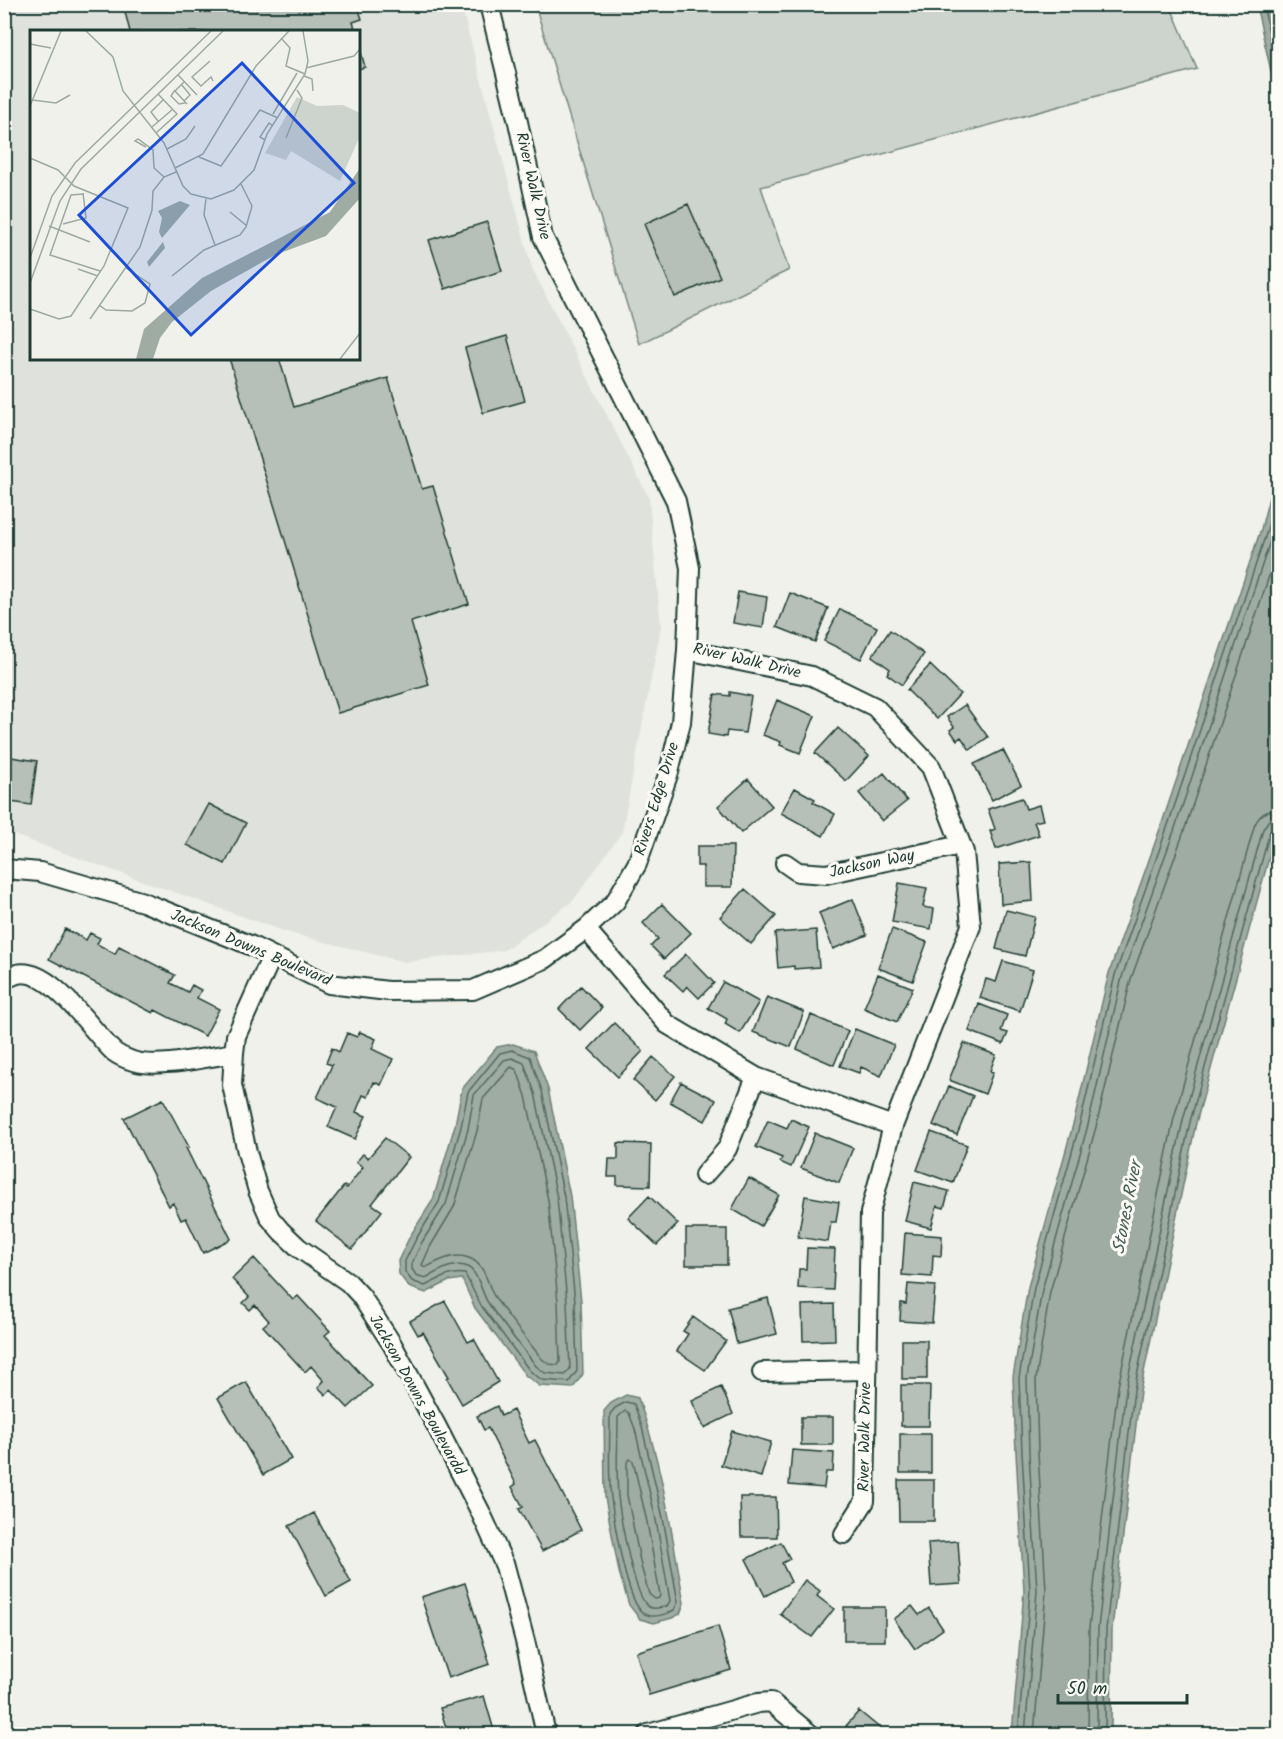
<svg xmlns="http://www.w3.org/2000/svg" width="1283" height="1739" font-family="Kalam,sans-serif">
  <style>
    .built { fill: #dfe2dc; fill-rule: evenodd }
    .green { fill: #cdd3cd; stroke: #768880; stroke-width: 1.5 }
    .water { fill: #9faca4; stroke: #6c8077; stroke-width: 1.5 }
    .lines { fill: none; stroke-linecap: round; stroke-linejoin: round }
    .shore { stroke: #526961; stroke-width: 1.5 }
    .building { fill: #b6bfb8; stroke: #1f3d34; stroke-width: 1.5 }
    .street-casing { stroke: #1f3d34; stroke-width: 22 }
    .street { stroke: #fdfcf7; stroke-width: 18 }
    .labels { text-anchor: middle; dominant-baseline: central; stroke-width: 6; stroke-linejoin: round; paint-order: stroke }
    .street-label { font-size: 16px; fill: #1f3d34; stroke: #fdfcf7 }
    .water-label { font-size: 18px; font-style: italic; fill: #455e56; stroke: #fdfcf7 }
    .inset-road { fill: none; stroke: #9ca9a2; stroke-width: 1.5 }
    .view { fill: #1d4ed8; fill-opacity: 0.15; stroke: #1d4ed8; stroke-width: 3 }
    .inset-edge { fill: none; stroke: #1f3d34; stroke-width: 3 }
  </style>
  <rect width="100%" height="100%" fill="#f0f1eb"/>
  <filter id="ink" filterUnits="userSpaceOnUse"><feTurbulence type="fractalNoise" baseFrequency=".0167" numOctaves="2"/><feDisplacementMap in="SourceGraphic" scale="12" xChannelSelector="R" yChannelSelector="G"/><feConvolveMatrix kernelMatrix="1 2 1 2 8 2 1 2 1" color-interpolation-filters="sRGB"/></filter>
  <g filter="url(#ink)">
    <path class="built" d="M5 5H461L532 268 649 498 661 627 622 832 573 901 505 950 404 962 289 933 5 832ZM32 32H358V358H32Z"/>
    <path class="green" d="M535 5H1170L1197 69 761 187 789 270 639 344Z"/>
    <path class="water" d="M1256 5H1278V102Z
      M1278 462V825L1196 1123 1140 1391 1112 1629 1111 1734H1012L1024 1591 1016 1453 1013 1377 1028 1287 1074 1121 1109 973 1161 826 1261 529Z
      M513 1044 534 1051 548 1089 570 1196 581 1301 583 1374 573 1388 540 1386 526 1376 475 1308 462 1279 449 1281 426 1293 409 1287 399 1274 398 1261 410 1236 433 1200 455 1125 462 1089 497 1047Z
      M626 1395 638 1398C662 1463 672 1534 684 1603L680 1614 672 1618 654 1623 640 1619 629 1605 619 1572 605 1497 604 1411 611 1403Z"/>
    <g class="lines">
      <path class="shore" d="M1263 4 1278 75
        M512 1050 530 1057 542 1091 564 1197 575 1301 577 1371 569 1382 542 1380 530 1371 480 1304 465 1274C450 1271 438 1280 425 1286L412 1281 405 1272V1261L416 1239 439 1202 461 1127 468 1092 500 1053Z
        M512 1058 524 1063 535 1093 557 1198 567 1302 570 1369 565 1375 545 1373 536 1366C520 1344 501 1324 487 1301 481 1291 478 1270 465 1266 451 1262 437 1273 425 1278L416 1275 412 1269V1263L422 1242 446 1204 468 1129 474 1095 504 1060Z
        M511 1067 517 1070 526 1096 548 1200 558 1302 560 1362 558 1365 549 1364 542 1359C526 1338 508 1318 494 1296 487 1283 485 1264 469 1258 454 1252 438 1261 425 1268L422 1265 430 1247 454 1207 477 1131 483 1099Z
        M626 1402 634 1404 642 1427 663 1518 678 1602 674 1610C666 1615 652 1619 643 1613 626 1601 614 1520 611 1498 608 1472 610 1440 610 1414L615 1408Z
        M625 1411 629 1413 635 1429 656 1520 670 1601 667 1606C662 1607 655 1610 649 1607 634 1599 620 1515 618 1496 616 1470 618 1443 618 1417Z
        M630 1459 633 1461 647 1522 660 1595 659 1598 655 1599 649 1594 641 1566 627 1495V1462Z
        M1018 1734 1030 1591 1022 1453 1019 1378 1034 1288 1080 1123 1115 975 1167 828 1267 531 1278 487
        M1025 1734 1037 1591 1029 1453 1027 1378 1042 1290 1088 1125 1122 977 1174 831 1278 517
        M1034 1734 1046 1591 1038 1452 1036 1379 1050 1292 1096 1127 1131 979 1183 834 1278 549
        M1088 1734 1089 1628 1118 1387 1174 1118 1254 827C1258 815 1266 810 1278 809
        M1097 1734 1098 1628 1126 1388 1183 1120 1263 829 1269 820 1278 818
        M1105 1734 1106 1629 1134 1390 1190 1122 1270 831 1273 827 1278 826"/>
    </g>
    <path class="building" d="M123 4H357L362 19 353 22 356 32H130Z
      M358 42 365 67 358 69Z
      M688 204 720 277 675 297 644 224Z
      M487 222 502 271 445 289 429 240Z
      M507 336 525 401 483 413 465 348Z
      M229 358H279L294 407 388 378 422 489 433 486 469 604 411 622 429 685 338 713Z
      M738 592 767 597 763 628 733 623Z
      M790 593 828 608 815 642 777 627Z
      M840 609 877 627 861 659 824 641Z
      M890 630 924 654 902 685 887 674 890 669 872 656Z
      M930 665 960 694 937 719 907 690Z
      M730 692 751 696 745 733 727 731 726 737 708 734 715 694 730 696Z
      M777 700 815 716 800 753 780 745 781 742 763 735Z
      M965 705 988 737 970 750 961 737 957 740 950 730 954 727 947 717Z
      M838 728 869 756 846 781 815 753Z
      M1003 750 1021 785 992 800 974 764Z
      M4 756 37 761 31 805 4 801Z
      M884 773 907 801 882 821 859 793Z
      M748 779 772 806 741 833 718 806Z
      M795 788 815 799 813 802 835 814 823 836 781 813Z
      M1022 798 1026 809 1039 805 1043 820 1034 822 1039 835 996 849 990 831 995 829 988 809Z
      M209 804 246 823 225 864 187 845Z
      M697 846H733L732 887H703V866H697Z
      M1031 862 1033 901 1001 904 999 864Z
      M899 883 927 888 923 907 934 909 931 929 892 922Z
      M745 889 776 916 751 944 720 917Z
      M853 899 867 935 833 949 819 913Z
      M662 904 691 933 664 959 651 946 658 939 643 923Z
      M1006 910 1035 917 1025 956 996 949Z
      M65 929 86 940 90 933 100 938 97 944 115 954 119 946 175 975 170 983 188 992 192 985 201 990 197 998 219 1009 205 1036 155 1010 153 1013 49 959Z
      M892 929 927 942 913 981 878 968Z
      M816 930 819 967 794 969V966L778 968 775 933Z
      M686 954 714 983 699 998 687 986 683 991 665 974Z
      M1003 961 1033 970 1020 1011 980 998 986 979 996 982Z
      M878 974 913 988 897 1022 864 1008Z
      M723 982 759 1002 740 1033 725 1024 727 1019 708 1008Z
      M581 986 602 1008 580 1030 559 1009Z
      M767 997 804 1012 791 1047 753 1032Z
      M979 1004 1007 1015 1001 1031 1008 1033 1003 1044 969 1031Z
      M811 1015 848 1031 834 1065 797 1049Z
      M614 1023 643 1051 618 1077 589 1049Z
      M855 1029 894 1045 881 1076 861 1067 859 1073 840 1066Z
      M360 1032 376 1039 372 1049 393 1059 381 1085 374 1082 368 1097 363 1095 356 1112 366 1116 355 1139 328 1127 337 1107 317 1098 332 1065 326 1063 332 1048 339 1052 347 1033 357 1037Z
      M964 1043 996 1055 990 1071 993 1072 985 1094 949 1080Z
      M653 1057 675 1076 655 1100 633 1080Z
      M681 1082 716 1100 705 1121 670 1102Z
      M949 1086 973 1096 957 1135 933 1125Z
      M163 1099 189 1147 186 1148 231 1239 203 1253 186 1218 181 1220 173 1203 169 1206 124 1118Z
      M791 1119 809 1127 791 1167 780 1162 782 1158 756 1147 768 1120 787 1128Z
      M931 1132 967 1145 953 1183 917 1170Z
      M815 1133 853 1148 839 1183 801 1168Z
      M385 1138 409 1157 372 1204 382 1211 352 1249 316 1221 344 1186 347 1188 363 1167 356 1162 363 1154 368 1158Z
      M618 1143 651 1144 650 1186 617 1185V1177H608L609 1159H618Z
      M749 1178 779 1195 761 1226 732 1209Z
      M914 1182 949 1191 944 1208 937 1206 931 1228 905 1221Z
      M649 1196 678 1224 657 1245 628 1218Z
      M805 1196 839 1202 836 1222H831L828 1242 798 1237Z
      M686 1229H727V1265H686Z
      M905 1233 942 1236 941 1256 933 1255 932 1277 902 1275Z
      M807 1248 835 1249 833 1290 798 1288 799 1269H806Z
      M254 1258 293 1300 298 1296 330 1331 325 1335 372 1386 348 1408 331 1390 326 1395 318 1387 324 1381 311 1366 305 1372 263 1326 269 1321 255 1305 250 1310 243 1303 249 1297 232 1279Z
      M908 1284 935 1286 932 1323 900 1321 901 1303 906 1304Z
      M768 1298 777 1334 737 1344 728 1308Z
      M445 1301 468 1342 474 1339 498 1382 462 1404 447 1378 449 1377 423 1332 418 1335 410 1321Z
      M834 1304 835 1340 803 1341 802 1305Z
      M693 1317 726 1341 705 1370 677 1351 688 1334 683 1331Z
      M902 1340H927V1379H902Z
      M246 1382 291 1459 263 1475 218 1398Z
      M901 1385H930L929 1426H901Z
      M721 1387 733 1414 704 1428 692 1401Z
      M497 1406 501 1416 513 1410 529 1443 535 1440 581 1530 542 1551 519 1509 523 1507 512 1487 516 1484 488 1428 484 1430 477 1416Z
      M801 1417H833V1445H801Z
      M732 1431 771 1442 761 1477 721 1465Z
      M900 1434H931V1473H900Z
      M792 1450 834 1453 833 1472H826L824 1488 789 1485Z
      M898 1480H934V1521H899Z
      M740 1497H776L777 1537H741Z
      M314 1513 351 1582 326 1596 289 1526Z
      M958 1541 961 1584 931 1586 928 1543Z
      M781 1542 790 1559 782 1563 791 1582 765 1596 746 1559Z
      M805 1580 820 1591 817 1596 834 1609 812 1637 780 1614Z
      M465 1583 490 1664 448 1678 421 1597Z
      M912 1606 919 1615 929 1608 943 1629 915 1649 894 1619Z
      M844 1607H885V1641H844Z
      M718 1626 731 1670 649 1695 636 1652Z
      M484 1696 495 1734H448L440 1708Z
      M859 1711 882 1730 878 1734H856L846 1726Z"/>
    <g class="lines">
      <defs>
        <path id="street" d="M687 650 812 676 875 707 931 767 964 852 971 926 893 1126 870 1213 865 1501 844 1534
          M785 863 798 872 826 874 961 845
          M4 869 40 872 143 902 252 946 329 984 388 991 473 990 545 959 586 929 615 902 637 864 669 772 681 722 687 650 690 568 676 501 543 237 518 122 489 4
          M586 929 667 1024 756 1077 893 1126
          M272 956 236 1036 234 1053 232 1085 247 1152 258 1191 270 1218 281 1231 299 1248 348 1282 361 1296 392 1344 437 1427 480 1511 505 1566 525 1641 546 1734
          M4 980C8 978 13 975 17 974 51 966 92 1032 114 1052 118 1055 124 1058 130 1060 153 1070 208 1057 234 1053
          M704 1175 727 1149 756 1077
          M762 1372 866 1370
          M648 1734 758 1703 771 1702 810 1734"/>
      </defs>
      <use href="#street" class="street-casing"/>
      <use href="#street" class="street"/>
    </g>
  </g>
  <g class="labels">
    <g class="street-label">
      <text transform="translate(533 186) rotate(77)">River Walk Drive</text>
      <text transform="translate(747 661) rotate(13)">River Walk Drive</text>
      <text transform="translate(657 799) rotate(-73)">Rivers Edge Drive</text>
      <text transform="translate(872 864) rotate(-12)">Jackson Way</text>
      <text transform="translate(251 948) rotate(23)">Jackson Downs Boulevard</text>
      <text transform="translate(417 1395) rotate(61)">Jackson Downs Boulevardd</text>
      <text transform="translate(865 1437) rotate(-89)">River Walk Drive</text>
    </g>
    <g class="water-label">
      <text transform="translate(1128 1208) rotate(-79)">Stones River</text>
    </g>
  </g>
  <g transform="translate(30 30)">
    <rect width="330" height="330" fill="#f0f1eb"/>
    <path d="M267 67 287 76 313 75 330 83V106L310 151 261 121 256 130 235 123Z" fill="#cdd3cd"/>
    <path d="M330 138V168L296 206 245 225 181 261 142 292 130 308 123 329H106L114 299 172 248 300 182ZM150 171 160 175 132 208 129 202 132 188 128 181ZM133 212 135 218 119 237 117 232Z" fill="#9faca4"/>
    <path class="inset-road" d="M56 1 83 27 93 61 134 113 153 156 161 164 181 169 204 160 224 140 237 104 275 44 278 31 273 1M251 8 260 18 256 36 275 44M0 14 21 18M180 31 162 47 171 56 181 47 183 51M276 38 324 26 330 19M148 45 167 65M274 46 282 49 283 61M154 52 145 61 157 74M151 54 160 65 154 71M145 60 141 66 149 74 155 73M2 70 26 73 40 65M0 76 31 1M243 84 267 43M128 91 121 82 133 70M122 97 143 79M126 103 147 84 128 64M256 108 272 68 267 60M235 110 230 107 239 93 243 96M116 117 105 111 108 109 123 120 124 138 134 147M137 119 156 109 165 96M169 127 191 136 230 80 248 88M0 128 28 140 44 156 98 178 74 236 41 286 29 289 0 279M145 138 173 124 226 36 259 1M53 164 41 165 20 225 70 241M176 169 174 185 185 215M200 182 217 196M33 194 56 188 53 163M19 196 60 212M0 228 22 166 45 133 181 1M48 239 68 246M142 246 174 220 210 205 216 197 222 176 211 154M0 253 30 171 51 139 193 1M69 275 76 280 102 281 115 273 120 254 96 238M60 289 110 217 122 180 123 161 134 147 146 142M310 329 330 303"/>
    <path class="view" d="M212 33 324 153 161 305 49 185Z"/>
    <rect width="330" height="330" class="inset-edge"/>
  </g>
  <rect width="1283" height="1739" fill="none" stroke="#fdfcf7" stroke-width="24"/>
  <rect x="12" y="12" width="1259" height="1715" fill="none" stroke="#1f3d34" stroke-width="2" filter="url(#ink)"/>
  <path d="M1058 1694v9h129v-9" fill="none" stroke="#1f3d34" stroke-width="3"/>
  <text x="1067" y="1694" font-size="18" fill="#1f3d34" stroke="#fdfcf7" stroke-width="4.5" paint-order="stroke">50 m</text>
</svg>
